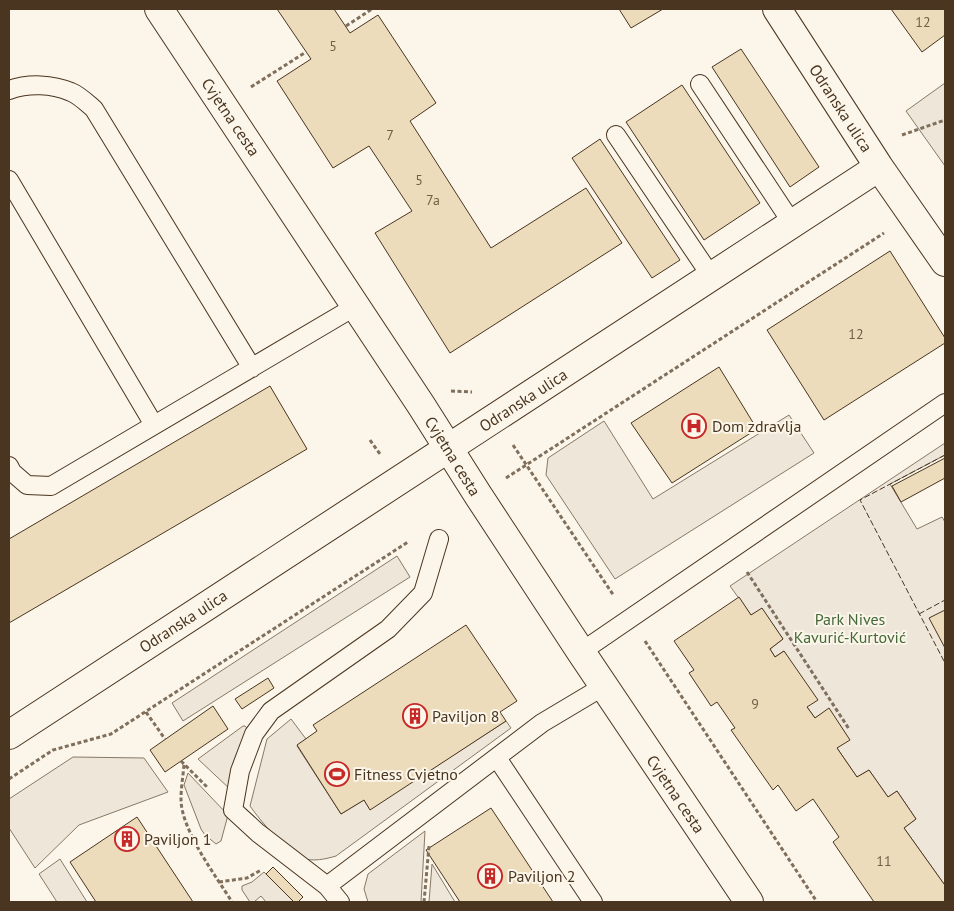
<svg xmlns="http://www.w3.org/2000/svg" width="954" height="911" font-family="'PT Sans',sans-serif">
  <style>
    .green { fill: #ede6d9; stroke: #887966 }
    .building { fill: #ecdcbc; stroke: #4a3520 }
    .lines { fill: none; stroke-linecap: round; stroke-linejoin: round }
    .lane-casing { stroke: #4a3520; stroke-width: 20 }
    .street-casing { stroke: #4a3520; stroke-width: 30 }
    .path { stroke: #7f6f5c; stroke-width: 3; stroke-dasharray: 4 2.5; stroke-linecap: butt }
    .lane { stroke: #fbf6e9; stroke-width: 18 }
    .street { stroke: #fbf6e9; stroke-width: 28 }
    .fence { stroke: #4a3520; stroke-width: 1; stroke-dasharray: 6 2.5; stroke-linecap: butt }
    .labels { text-anchor: middle; dominant-baseline: central; stroke-width: 4; stroke-linejoin: round; paint-order: stroke }
    .number-label { font-size: 14px; fill: #725f47 }
    .street-label { font-size: 16px; fill: #4a3520; stroke: #fbf6e9 }
    .poi-label { font-size: 16px; fill: #4a3520; stroke: #fbf6e9; text-anchor: start }
    .park-label { font-size: 16px; fill: #436837; stroke: #fbf6e9 }
  </style>
  <rect width="100%" height="100%" fill="#fbf6e9"/>
  <path class="green" d="M945 83V166L906 111Z
    M789 415 814 453 615 579 546 475 548 458 604 421 653 499Z
    M945 443V455L890 484 917 529 942 517 945 522V883L944 884 904 828 916 819 897 791 888 797 869 770 857 777 837 748 849 739 829 709 815 718 807 707 784 651 775 657 770 649 783 639 762 609 751 615 730 586Z
    M397 556 410 577 183 721 172 703Z
    M291 719 306 739 297 746 341 814 364 800 370 809 506 721 511 728 336 856C326 859 313 862 302 858 288 854 259 819 250 806L267 739Z
    M243 726H245L247 728 232 791 198 759Z
    M73 757 144 758 168 792 79 825 35 868 9 828V799Z
    M188 773 228 815 221 841 216 844 205 835 201 829 184 785Z
    M425 831 421 902H368L364 889 368 874Z
    M60 859 87 902H57L39 874Z
    M432 864 455 902H429Z
    M264 872 294 902H266L261 896 254 902H250L242 890V886L252 882Z"/>
  <path class="building" d="M277 9H334L350 33 378 15 436 103 410 121 491 248 586 188 622 243 450 353 375 233 412 211 369 146 333 168 277 81 311 59Z
    M619 9H663L631 28Z
    M891 9H945V35L922 52Z
    M741 49 819 167 790 187 712 67Z
    M682 85 760 203 704 240 626 122Z
    M600 139 680 260 652 278 572 158Z
    M890 251 945 338V343L824 420 767 330Z
    M719 367 757 429 672 483 631 423Z
    M270 386 307 449 9 623V539Z
    M945 458V478L901 502 892 486Z
    M739 597 751 615 762 608 783 639 770 649 775 657 784 651 818 700 807 707 815 718 829 708 850 740 837 748 857 777 869 770 888 797 897 791 916 819 904 828 944 884 945 883V902H874L833 842 839 837 813 799 796 811 778 785 773 790 731 730 735 728 717 702 711 706 689 673 694 670 674 641Z
    M945 610V648L929 618Z
    M466 625 517 701 500 712 506 721 370 810 364 800 341 814 297 745 317 731 313 725Z
    M268 678 274 688 242 709 235 699Z
    M213 706 228 729 165 772 150 750Z
    M491 808 553 902H460L426 850Z
    M137 817 193 902H96L70 862Z
    M273 867 303 897 298 902H294L266 874Z"/>
  <g class="lines">
    <defs>
      <path id="lane" d="M700 84 792 223
        M9 90C29 83 52 84 71 92 79 95 87 103 94 109L252 368
        M616 135 711 276
        M9 180 154 425
        M9 466 12 472 27 485 51 486 356 306
        M581 652 945 403
        M497 758 593 902
        M327 886 258 833 233 810 240 771 254 734 271 711 388 629 423 593 439 539
        M340 902 327 886 542 723 604 686"/>
      <path id="street" d="M159 9 421 405 478 495 581 652 749 902
        M777 9 879 167 945 262
        M9 735 879 167"/>
    </defs>
    <use href="#lane" class="lane-casing"/>
    <use href="#street" class="street-casing"/>
    <path class="path" d="M346 26 372 9
      M251 87 306 52
      M902 135 945 120
      M451 391 472 392
      M370 440 380 454
      M513 445 614 596
      M506 478 884 233
      M747 572 849 729
      M645 641 817 902
      M146 712 165 739
      M181 761 207 787
      M184 765C183 776 181 788 181 799 181 830 216 876 232 902
      M9 779 53 750 111 734 408 542
      M219 882 247 878 261 870
      M424 902 429 846"/>
    <use href="#lane" class="lane"/>
    <use href="#street" class="street"/>
    <path class="fence" d="M945 455 860 500 945 663
      M919 614 945 600"/>
  </g>
  <defs>
    <symbol id="hospital-ring" viewBox="-11 -11 22 22"><circle r="9.5" fill="#fbf6e9" stroke="#c62828" stroke-width="1.5"/><path d="M-5-5h3v3.5h4V-5h3V5h-3V1.5h-4V5h-3Z" fill="#c62828"/></symbol>
    <symbol id="building-ring" viewBox="-11 -11 22 22"><circle r="9.5" fill="#fbf6e9" stroke="#c62828" stroke-width="1.5"/><path d="M-4-6H4V6H1V3H-1V6H-4ZM-2.5-4.3h1.7v1.8h-1.7ZM.8-4.3h1.7v1.8H.8ZM-2.5-1h1.7V.8h-1.7ZM.8-1h1.7V.8H.8Z" fill="#c62828"/></symbol>
    <symbol id="stadium-ring" viewBox="-11 -11 22 22"><circle r="9.5" fill="#fbf6e9" stroke="#c62828" stroke-width="1.5"/><path d="M0-5a6.5 5 0 1 0 0 10a6.5 5 0 1 0 0-10ZM-3.5-1.8h7v3.6h-7Z" fill="#c62828"/></symbol>
  </defs>
  <g fill-rule="evenodd">
    <use href="#hospital-ring" x="680" y="412" width="28" height="28"/>
    <use href="#building-ring" x="401" y="702" width="28" height="28"/>
    <use href="#stadium-ring" x="323" y="760" width="28" height="28"/>
    <use href="#building-ring" x="113" y="825" width="28" height="28"/>
    <use href="#building-ring" x="476" y="862" width="28" height="28"/>
  </g>
  <g class="labels">
    <g class="number-label">
      <text x="923" y="22">12</text>
      <text x="333" y="46">5</text>
      <text x="390" y="135">7</text>
      <text x="419" y="180">5</text>
      <text x="433" y="200">7a</text>
      <text x="856" y="334">12</text>
      <text x="755" y="704">9</text>
      <text x="884" y="861">11</text>
    </g>
    <g class="street-label">
      <text transform="translate(841 108) rotate(57)">Odranska ulica</text>
      <text transform="translate(231 117) rotate(56)">Cvjetna cesta</text>
      <text transform="translate(523 400) rotate(-33)">Odranska ulica</text>
      <text transform="translate(453 456) rotate(58)">Cvjetna cesta</text>
      <text transform="translate(183 621) rotate(-33)">Odranska ulica</text>
      <text transform="translate(676 794) rotate(56)">Cvjetna cesta</text>
    </g>
    <g class="poi-label">
      <text x="712" y="426">Dom zdravlja</text>
      <text x="432" y="716">Paviljon 8</text>
      <text x="354" y="774">Fitness Cvjetno</text>
      <text x="144" y="839">Paviljon 1</text>
      <text x="508" y="876">Paviljon 2</text>
    </g>
    <g class="park-label">
      <text x="850" y="619">Park Nives<tspan x="850" dy="18">Kavurić-Kurtović</tspan></text>
    </g>
  </g>
  <rect width="954" height="911" fill="none" stroke="#4a3520" stroke-width="20"/>
</svg>
